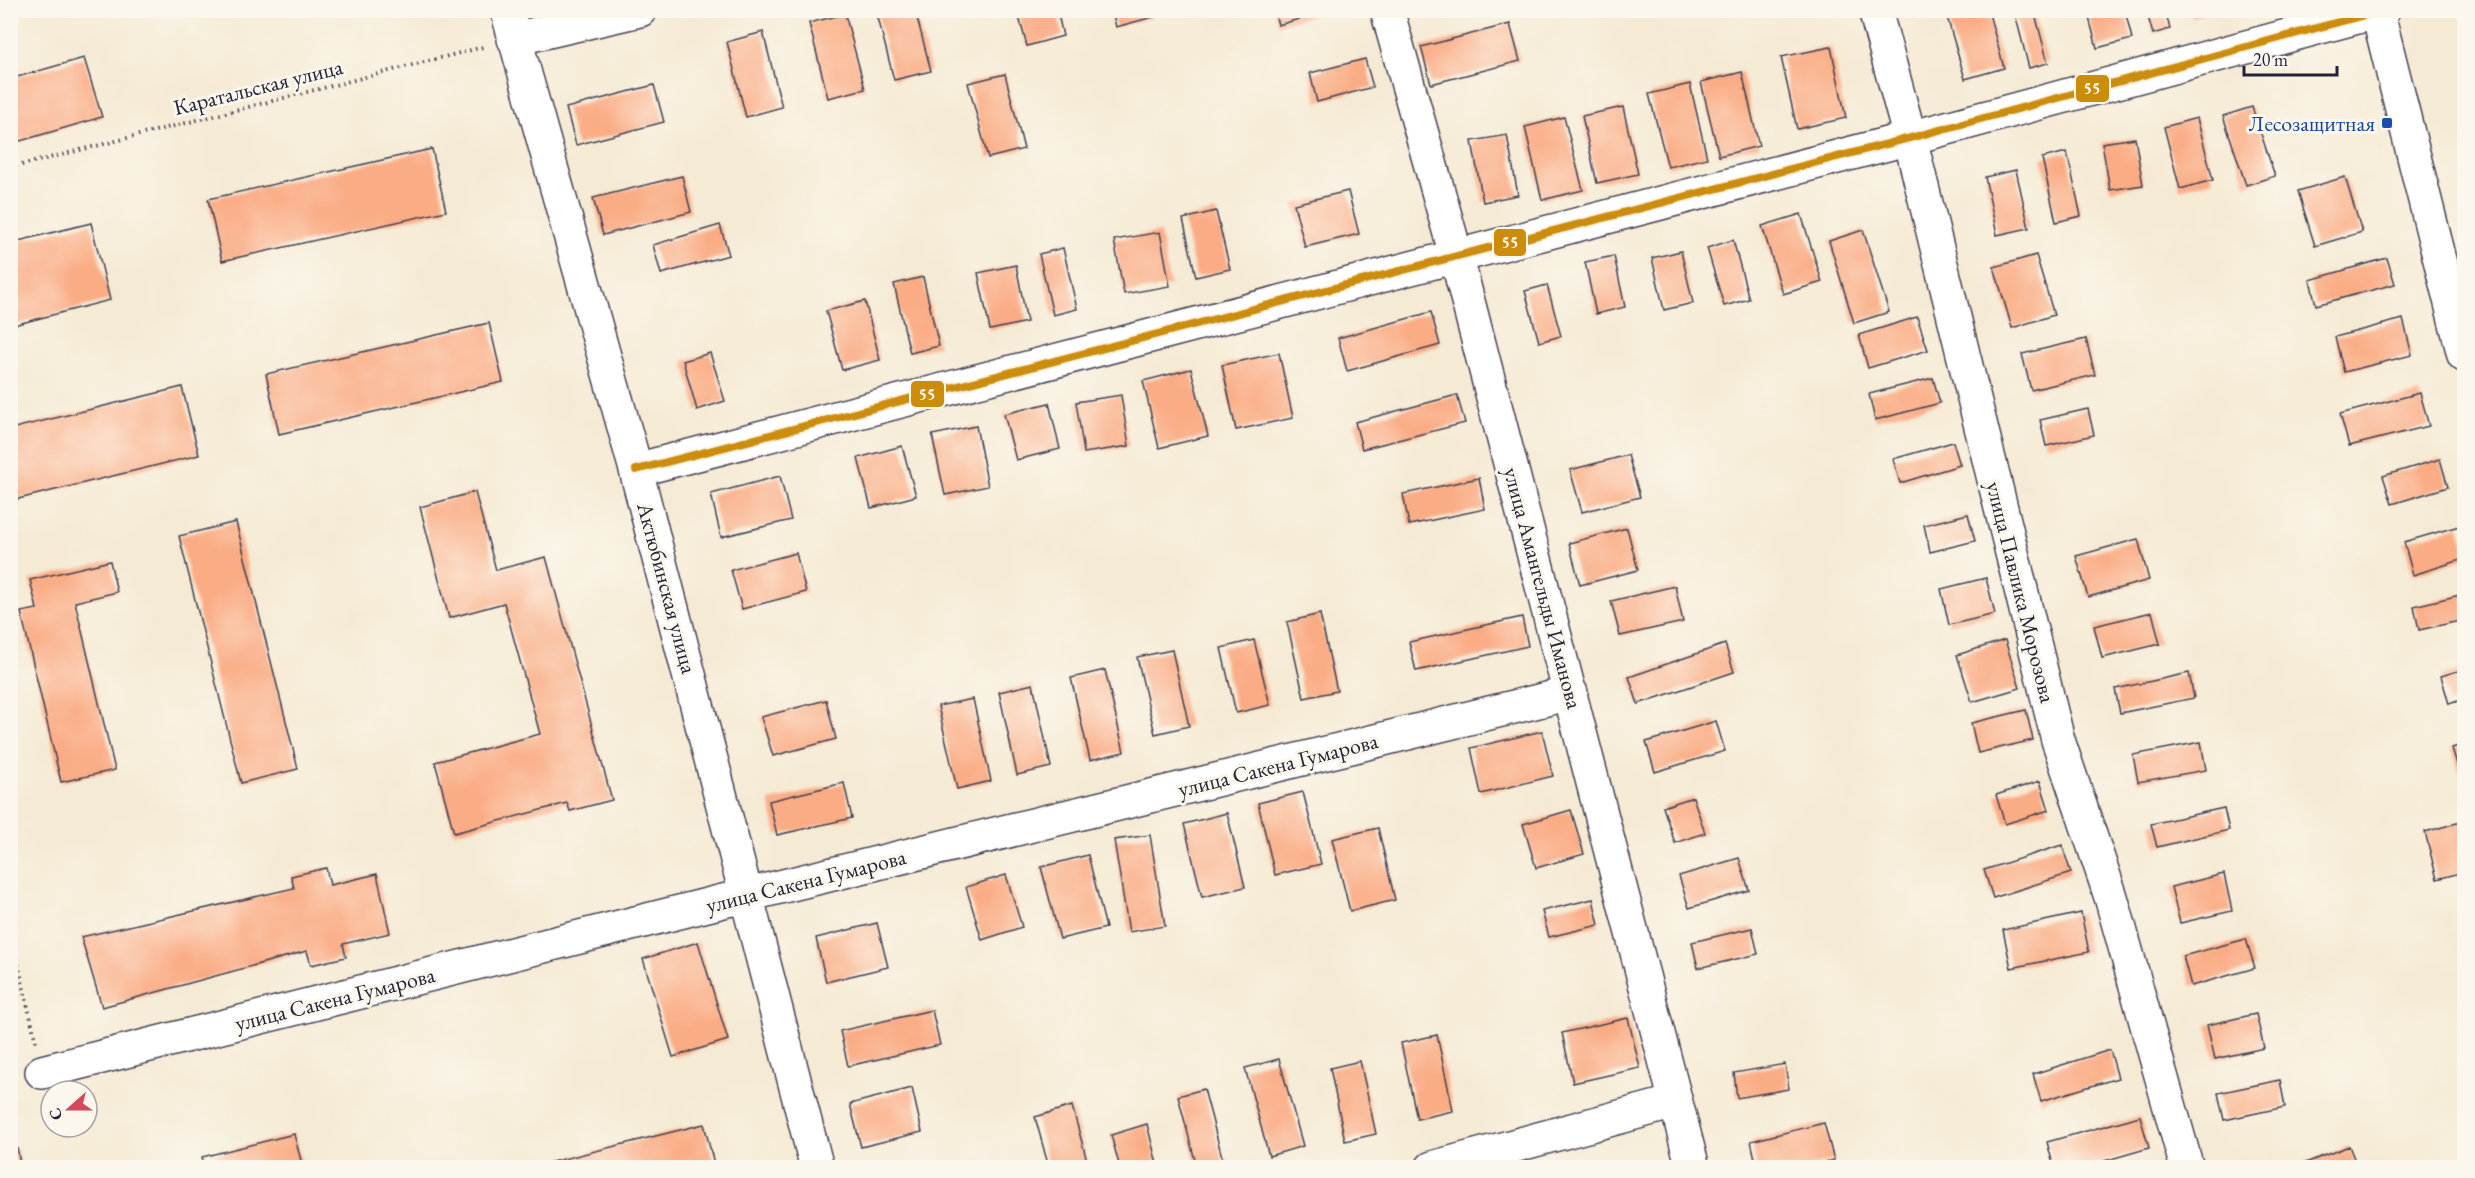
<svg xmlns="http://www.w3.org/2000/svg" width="2475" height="1178" font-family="'EB Garamond',serif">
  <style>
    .building { fill: #faac84 }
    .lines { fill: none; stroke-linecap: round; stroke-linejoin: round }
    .minor-casing { stroke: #424052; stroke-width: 36 }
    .path { stroke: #424052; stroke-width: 4; stroke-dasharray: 1.5 4.5; stroke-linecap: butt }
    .minor { stroke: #fff; stroke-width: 33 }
    .bus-1-casing { stroke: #fbf7ec; stroke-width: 12 }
    .bus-1 { stroke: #cc8c0c; stroke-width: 8 }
    .transit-dot { fill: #1a4fb4; stroke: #fbf7ec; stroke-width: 2 }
    .labels { text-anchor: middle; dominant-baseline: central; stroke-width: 6; stroke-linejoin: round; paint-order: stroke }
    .street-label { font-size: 22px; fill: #22223b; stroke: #fbf7ec }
    .transit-label { font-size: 22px; fill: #164399; stroke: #fbf7ec; text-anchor: end }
    .line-badge { stroke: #fbf7ec; stroke-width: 2 }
    .badge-label { font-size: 16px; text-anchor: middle; font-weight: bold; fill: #fff }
  </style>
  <rect width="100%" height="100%" fill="#fbf7ec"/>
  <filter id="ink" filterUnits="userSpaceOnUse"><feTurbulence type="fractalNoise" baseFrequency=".0167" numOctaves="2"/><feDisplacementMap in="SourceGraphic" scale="12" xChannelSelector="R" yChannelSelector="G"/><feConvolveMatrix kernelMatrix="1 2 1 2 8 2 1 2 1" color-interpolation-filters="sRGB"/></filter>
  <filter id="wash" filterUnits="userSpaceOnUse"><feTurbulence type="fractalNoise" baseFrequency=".008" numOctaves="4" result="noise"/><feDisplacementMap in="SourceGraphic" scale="24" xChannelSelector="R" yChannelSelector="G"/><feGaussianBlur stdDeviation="1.35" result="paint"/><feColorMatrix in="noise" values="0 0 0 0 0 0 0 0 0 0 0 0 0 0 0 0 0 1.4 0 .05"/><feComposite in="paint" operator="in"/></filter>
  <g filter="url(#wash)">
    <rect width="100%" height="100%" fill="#f5ead4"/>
    <g id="blocks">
      <path class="building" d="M876 10H915L931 71 894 80Z
        M1017 10H1057L1063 36 1027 46Z
        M1112 10H1151L1153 17 1116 27Z
        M1274 10H1328V11L1278 25Z
        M1945 10H1988L2004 68 1965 79Z
        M2014 10H2034L2048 63 2029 68Z
        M2087 10H2125L2132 39 2097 48Z
        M2146 10H2165L2170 29 2153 34Z
        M2189 10H2210V11L2192 17Z
        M845 14 865 89 828 98 809 23Z
        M1510 24 1520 61 1431 84 1421 47Z
        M763 32 782 107 746 117 727 42Z
        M1831 47 1846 118 1797 129 1781 57Z
        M84 58 102 117 10 144V79Z
        M1365 59 1373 87 1317 102 1310 73Z
        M1742 72 1759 146 1719 156 1701 82Z
        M1005 74 1024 149 988 158 968 83Z
        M1690 84 1707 158 1668 167 1649 94Z
        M654 85 664 122 576 145 566 108Z
        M1623 107 1638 174 1597 183 1582 116Z
        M2252 107 2275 176 2246 185 2223 116Z
        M1564 117 1583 190 1542 200 1525 127Z
        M2197 118 2213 180 2180 189 2164 127Z
        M1507 135 1518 195 1483 202 1472 141Z
        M2135 138 2143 185 2110 190 2102 143Z
        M432 149 446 211 222 261 208 199Z
        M2067 152 2081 216 2056 222 2042 158Z
        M2016 170 2029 228 1997 235 1985 177Z
        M682 176 691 212 603 235 593 198Z
        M2345 177 2362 232 2315 246 2298 191Z
        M1348 191 1359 234 1305 247 1294 204Z
        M1216 211 1230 269 1196 277 1183 219Z
        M1801 214 1822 282 1783 294 1762 226Z
        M91 223 110 300 10 326V243Z
        M720 225 729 255 661 274 653 245Z
        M1863 230 1889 312 1854 323 1829 241Z
        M1160 232 1170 286 1124 294 1114 240Z
        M1733 240 1749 299 1724 306 1707 248Z
        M1063 248 1077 309 1053 315 1039 254Z
        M1681 251 1693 303 1664 310 1652 258Z
        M2036 255 2054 315 2012 328 1994 267Z
        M1614 256 1625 307 1596 314 1585 262Z
        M2387 258 2395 284 2316 305 2310 280Z
        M1016 265 1027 322 990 330 978 273Z
        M923 277 939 346 910 353 894 284Z
        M1547 285 1561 336 1539 342 1525 291Z
        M865 301 880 360 842 370 826 311Z
        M1431 312 1440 345 1347 371 1338 338Z
        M1917 317 1928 350 1868 368 1859 335Z
        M2403 319 2412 355 2344 372 2335 337Z
        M489 323 503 382 279 434 266 374Z
        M2086 339 2095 375 2031 390 2022 354Z
        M710 353 725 401 697 410 683 361Z
        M1279 353 1293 418 1236 430 1222 365Z
        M1191 369 1208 436 1159 448 1143 381Z
        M1933 378 1940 403 1875 420 1869 394Z
        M182 387 199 455 10 501V429Z
        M2420 393 2429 426 2349 446 2340 414Z
        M1121 395 1129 446 1084 453 1076 402Z
        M1457 395 1465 423 1362 449 1355 422Z
        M1049 403 1060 449 1016 460 1004 414Z
        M2088 409 2094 435 2046 446 2040 420Z
        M976 426 988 486 945 495 932 435Z
        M1953 442 1960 465 1900 483 1893 459Z
        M902 446 916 496 871 508 858 458Z
        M1628 455 1640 497 1582 512 1570 470Z
        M2440 459 2448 487 2392 504 2383 476Z
        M780 476 791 520 721 537 711 494Z
        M1479 478 1485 509 1409 525 1403 494Z
        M475 492 496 570 546 557 612 800 570 811 567 803 454 833 435 762 540 734 504 603 449 618 420 507Z
        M1968 514 1975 541 1930 552 1924 525Z
        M236 522 298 769 241 783 179 536Z
        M2459 526 2464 543V559L2413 575 2404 542Z
        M1627 528 1638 570 1580 585 1569 543Z
        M2138 539 2149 580 2088 597 2076 556Z
        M796 553 806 592 742 609 731 570Z
        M110 561 117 592 75 602 115 770 61 782 21 612 37 609 30 580Z
        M1986 578 1995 614 1949 625 1941 589Z
        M1675 586 1683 622 1620 636 1611 601Z
        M2464 594V620L2419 630 2414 606Z
        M2152 612 2160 644 2102 658 2094 626Z
        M1320 614 1337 691 1304 698 1287 622Z
        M1522 617 1528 646 1416 671 1409 642Z
        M1254 640 1270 705 1236 713 1221 648Z
        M2005 640 2020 688 1972 702 1957 655Z
        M1725 644 1734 672 1638 704 1629 677Z
        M1172 650 1189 726 1155 734 1137 657Z
        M2464 669V699L2449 704 2441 676Z
        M1105 670 1124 752 1090 760 1071 678Z
        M2189 673 2194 698 2120 713 2115 689Z
        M1033 684 1051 767 1017 775 999 692Z
        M973 699 991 781 957 789 938 706Z
        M826 700 836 739 773 756 761 717Z
        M2026 710 2033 740 1978 753 1971 723Z
        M1716 721 1725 751 1655 772 1646 742Z
        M1542 731 1553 776 1481 794 1471 748Z
        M2201 742 2206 770 2138 782 2133 755Z
        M2464 744V773L2460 774 2452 748Z
        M2040 781 2049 810 2005 824 1996 795Z
        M844 783 852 818 777 835 769 801Z
        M1303 792 1321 864 1275 875 1258 803Z
        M1693 797 1705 833 1675 843 1663 807Z
        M2224 808 2229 830 2157 847 2151 824Z
        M1571 810 1584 854 1536 868 1523 824Z
        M1227 813 1245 887 1202 897 1184 824Z
        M2464 821V872L2437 879 2425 832Z
        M1378 828 1395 900 1350 911 1332 839Z
        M1150 835 1165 926 1129 932 1114 840Z
        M2062 845 2071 873 1993 898 1984 870Z
        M1088 855 1106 928 1060 939 1041 867Z
        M1739 858 1749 890 1689 908 1679 876Z
        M326 868 330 885 377 874 390 933 343 944 346 957 311 965 307 951 102 1007 81 937 294 888 291 876Z
        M2224 874 2232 911 2180 923 2171 887Z
        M1006 875 1022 927 982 940 966 887Z
        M1593 899 1599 925 1549 937 1542 911Z
        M2081 913 2089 952 2011 968 2003 930Z
        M877 923 888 967 826 982 816 938Z
        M1752 928 1758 954 1698 968 1692 942Z
        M2246 939 2255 968 2191 986 2183 956Z
        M698 942 728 1040 673 1057 643 959Z
        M932 1010 940 1045 848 1066 840 1031Z
        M2256 1014 2264 1048 2215 1059 2207 1025Z
        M1628 1018 1640 1068 1573 1083 1562 1033Z
        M1437 1035 1453 1111 1417 1119 1401 1043Z
        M2110 1050 2118 1078 2041 1101 2033 1074Z
        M1279 1059 1303 1146 1269 1156 1245 1068Z
        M1360 1061 1376 1134 1345 1141 1330 1068Z
        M1785 1064 1789 1089 1737 1098 1734 1073Z
        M2280 1080 2285 1107 2224 1120 2218 1093Z
        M912 1088 922 1132 861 1147 850 1104Z
        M1204 1089 1225 1168H1197L1178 1096Z
        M1072 1106 1089 1168H1049L1035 1117Z
        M2140 1116 2149 1148 2080 1168H2054L2047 1142Z
        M1824 1123 1834 1160 1805 1168H1757L1751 1141Z
        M704 1124 715 1168H531V1167Z
        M1147 1124 1158 1168H1120L1111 1135Z
        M294 1134 303 1168H205L202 1157Z
        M2349 1146 2358 1168H2304L2303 1164Z
        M17 1148 21 1168H10V1149Z
        M1664 1161 1665 1168H1642V1167Z"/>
    </g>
  </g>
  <g filter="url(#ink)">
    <use href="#blocks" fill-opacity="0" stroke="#424052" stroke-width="1.5"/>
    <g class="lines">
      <defs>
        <path id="minor" d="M507 10 636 470 817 1168
          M1387 10 1456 255 1693 1168
          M1875 10 1910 138 2058 740 2111 897 2187 1168
          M2377 10 2464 355
          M514 39 640 10
          M636 470 1910 138 2383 10
          M42 1072 747 895 1571 693
          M1432 1168 1675 1102"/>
      </defs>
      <use href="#minor" class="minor-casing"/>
      <path class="path" d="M10 168 483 47
        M10 929 36 1042"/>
      <use href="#minor" class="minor"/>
      <defs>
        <path id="bus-1" d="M636 470 1910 138 2383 10"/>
      </defs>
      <use href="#bus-1" class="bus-1-casing"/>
      <use href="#bus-1" class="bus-1"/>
    </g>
  </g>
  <rect class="transit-dot" x="2381" y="117" width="12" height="12" rx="3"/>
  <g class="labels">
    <g class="street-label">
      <text transform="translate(258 87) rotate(-14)">Каратальская улица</text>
      <text transform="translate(667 588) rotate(75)">Актюбинская улица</text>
      <text transform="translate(1543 588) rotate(75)">улица Амангельды Иманова</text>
      <text transform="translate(2021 592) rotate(76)">улица Павлика Морозова</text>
      <text transform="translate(1278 765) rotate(-14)">улица Сакена Гумарова</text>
      <text transform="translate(806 881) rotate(-14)">улица Сакена Гумарова</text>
      <text transform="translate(335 999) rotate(-14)">улица Сакена Гумарова</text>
    </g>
    <g class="transit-label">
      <text x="2375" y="123">Лесозащитная</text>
    </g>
  </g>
  <g class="line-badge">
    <rect x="2075" y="74" width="35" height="29" rx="6" fill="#cc8c0c"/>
    <rect x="1493" y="228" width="34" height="29" rx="6" fill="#cc8c0c"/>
    <rect x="910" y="380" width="35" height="28" rx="6" fill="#cc8c0c"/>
  </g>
  <g class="badge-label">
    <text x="2092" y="94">55</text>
    <text x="1510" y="248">55</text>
    <text x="927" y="400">55</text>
  </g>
  <rect width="2475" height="1178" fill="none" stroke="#fbf7ec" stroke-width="36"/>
  <g transform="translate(69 1109) rotate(249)"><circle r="28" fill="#fbf7ec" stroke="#a4a2a5" stroke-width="1.5"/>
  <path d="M0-4.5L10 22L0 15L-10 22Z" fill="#d1495b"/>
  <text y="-9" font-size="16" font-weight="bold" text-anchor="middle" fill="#22223b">С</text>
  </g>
  <path d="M2244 66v9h93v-9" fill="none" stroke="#22223b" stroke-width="3"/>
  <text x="2253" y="66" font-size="18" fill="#22223b" stroke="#fbf7ec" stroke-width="4.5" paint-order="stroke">20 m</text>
</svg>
